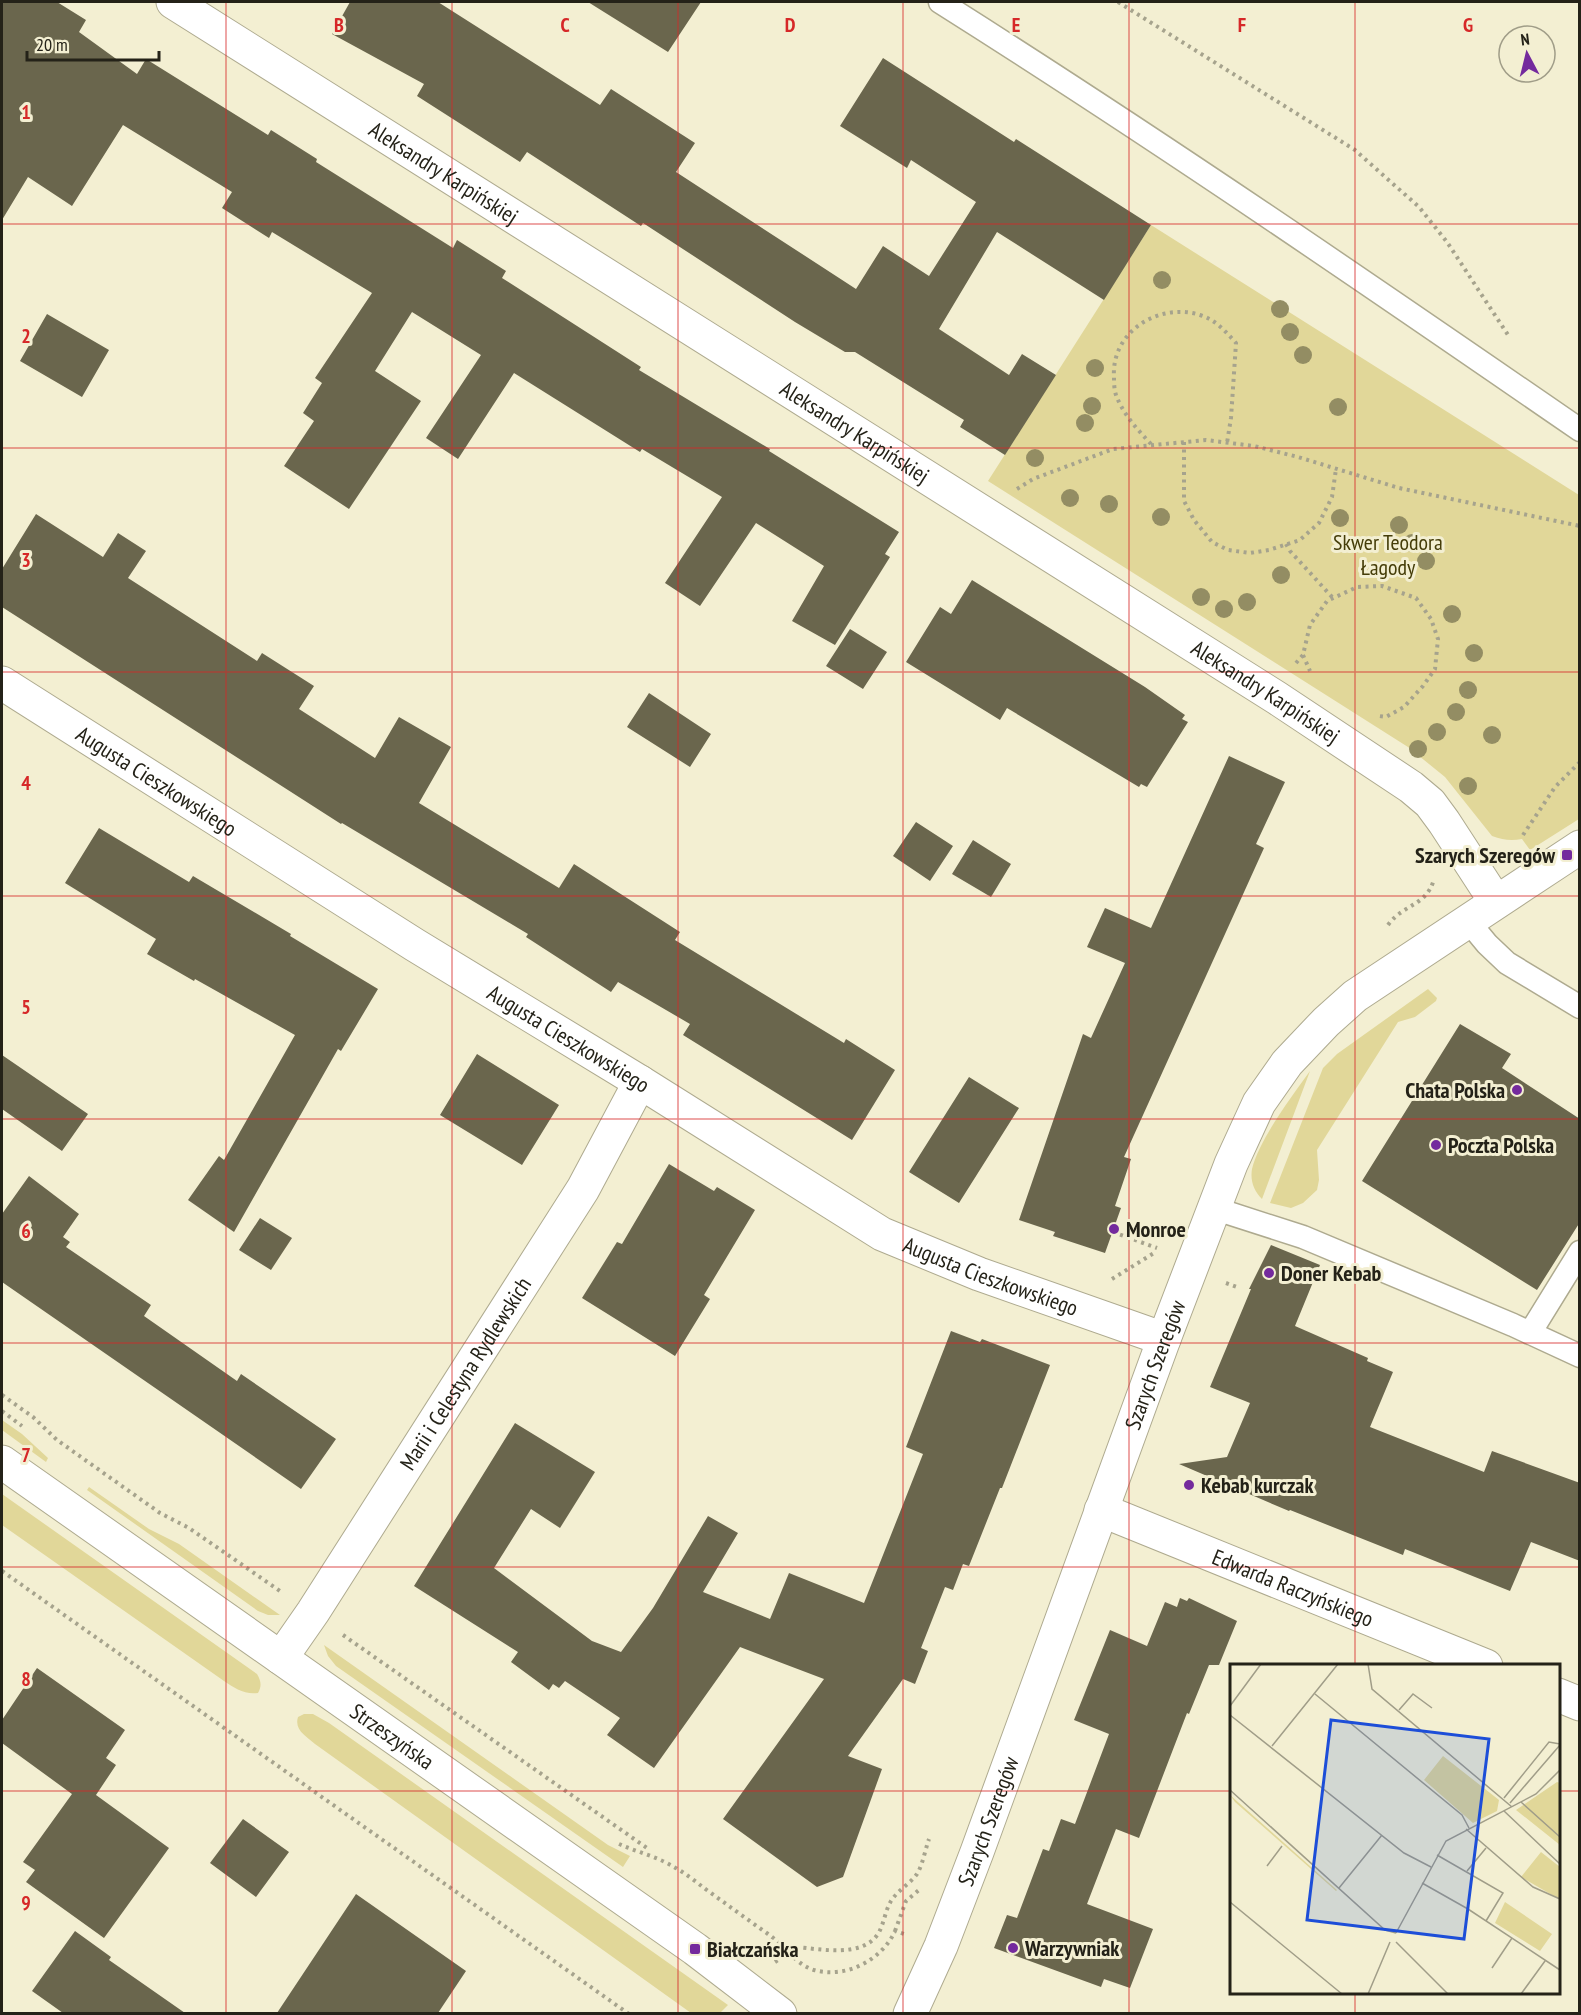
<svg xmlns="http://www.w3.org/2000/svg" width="1581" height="2015" font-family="'PT Sans Narrow',sans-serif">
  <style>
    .green { fill: #e1d799 }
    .building { fill: #6a664d }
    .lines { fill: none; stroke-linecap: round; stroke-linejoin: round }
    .lane-casing { stroke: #aeaa8f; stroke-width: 25 }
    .street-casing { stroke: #aeaa8f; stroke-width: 35 }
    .secondary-casing { stroke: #aeaa8f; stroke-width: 35 }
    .path { stroke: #a6a38d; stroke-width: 4; stroke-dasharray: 3 4.5; stroke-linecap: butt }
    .lane { stroke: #fff; stroke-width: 22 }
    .street { stroke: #fff; stroke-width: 33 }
    .secondary { stroke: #fff; stroke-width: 33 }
    .tree { fill: #938d63 }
    .grid { fill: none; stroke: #d62828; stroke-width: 1.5; stroke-opacity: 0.55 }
    .poi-dot { fill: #742a9d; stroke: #f3efd2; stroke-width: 2 }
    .labels { text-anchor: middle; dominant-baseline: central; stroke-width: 6; stroke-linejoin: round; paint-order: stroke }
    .street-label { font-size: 22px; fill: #242218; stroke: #f3efd2 }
    .park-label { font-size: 22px; fill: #453d09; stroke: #f3efd2 }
    .poi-label { font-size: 22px; font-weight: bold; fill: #242218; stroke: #f3efd2; text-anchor: start }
    .inset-road { fill: none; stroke: #a09d88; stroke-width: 1.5 }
    .view { fill: #1d4ed8; fill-opacity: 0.15; stroke: #1d4ed8; stroke-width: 3 }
    .inset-edge { fill: none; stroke: #242218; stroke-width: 3 }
    .grid-label { font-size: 20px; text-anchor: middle; font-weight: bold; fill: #d62828; stroke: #f3efd2; stroke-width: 6; stroke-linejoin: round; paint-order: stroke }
  </style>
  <rect width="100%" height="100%" fill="#f3efd2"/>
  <path class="green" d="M1151 225 1579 495V819L1530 850 1522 839C1511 841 1503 840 1492 836L1445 777 1408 747 988 481Z
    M1428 989 1437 998 1436 1001 1415 1017 1398 1022 1317 1150 1319 1180 1317 1190 1303 1203 1291 1208 1270 1203 1323 1068 1337 1054Z
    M1310 1071 1262 1199C1254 1191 1250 1181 1252 1169 1259 1140 1292 1096 1310 1071Z
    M2 1420 22 1434 48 1458 46 1462 2 1430Z
    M89 1487 149 1529 179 1544 280 1615H268L258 1611 87 1490Z
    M2 1494 257 1674C261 1681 262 1686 258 1693 245 1695 234 1688 224 1681L2 1525Z
    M324 1645 608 1845 630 1856 623 1867 336 1666 328 1656Z
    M304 1714H313L329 1723 728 2005 720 2013H691L315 1744C306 1736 294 1730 298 1717Z"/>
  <path class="building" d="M2 2H57L86 20 79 32 137 74 146 59 268 135 271 130 317 159 316 162 453 248 457 240 506 271 502 278 641 367 639 370 770 449 769 451 899 532 885 554 890 557 835 645 792 621 824 566 756 523 700 606 665 583 722 497 642 449 640 452 514 373 458 459 426 438 481 355 412 312 375 371 421 401 349 509 284 466 314 421 303 413 322 383 315 378 372 293 272 232 269 238 222 208 232 192 123 125 72 206 28 177 2 220Z
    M350 2H438L600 105 611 89 695 143 676 172 856 289 883 246 929 276 976 202 911 160 907 168 840 126 883 58 1014 142 1016 139 1151 225 1104 300 997 232 939 329 1009 375 1022 354 1056 375 1005 455 960 427 964 420 855 352H845L795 322 643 223 641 226 527 152 520 162 417 96 424 84 332 34Z
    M588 2H701L668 52Z
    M47 314 109 350 82 397 20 361Z
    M36 514 103 557 118 533 146 551 128 578 257 661 262 653 314 686 299 709 375 758 399 717 451 747 419 803 559 888 574 864 680 932 675 940 821 1029 844 1043 846 1039 895 1070 852 1140 683 1035 690 1024 618 982 611 992 526 937 528 934 342 823 341 824 2 607V569Z
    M972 580 1145 687 1185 715 1182 719 1188 722 1147 787 1141 784 1139 787 1007 708 1000 720 906 662 940 607 951 614Z
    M850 629 887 652 863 689 826 666Z
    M649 693 711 734 690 767 627 727Z
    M1229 756 1285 782 1256 844 1264 848 1124 1157 1131 1159 1115 1206 1121 1208 1105 1253 1053 1236 1055 1232 1019 1220 1083 1034 1091 1038 1125 963 1087 947 1105 908 1151 928Z
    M916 822 953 846 930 881 893 856Z
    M99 828 189 882 193 876 291 934 290 936 378 989 341 1051 338 1049 234 1232 188 1200 219 1156 224 1160 295 1035 195 979 194 981 147 954 156 939 65 883Z
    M973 840 1011 864 991 897 952 874Z
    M1460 1024 1511 1054 1502 1068 1580 1119V1222L1537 1290 1362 1181Z
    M477 1054 559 1105 522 1165 440 1115Z
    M2 1055 88 1114 62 1151 2 1109Z
    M969 1077 1019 1108 959 1203 909 1172Z
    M669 1164 714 1191 717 1187 755 1210 704 1295 710 1299 675 1356 582 1298 617 1242 622 1244Z
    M29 1176 79 1214 63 1237 70 1242 66 1247 151 1305 144 1316 237 1381 241 1374 336 1439 301 1489 2 1282V1214Z
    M260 1218 292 1238 271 1270 239 1250Z
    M1271 1245 1320 1265 1295 1326 1368 1358 1367 1361 1393 1372 1370 1427 1484 1472 1492 1451 1580 1483V1561L1531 1542 1510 1591 1405 1549 1403 1555 1290 1510 1289 1511 1179 1464 1227 1457 1250 1403 1210 1387 1251 1289H1249Z
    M951 1331 980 1342 982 1339 1050 1365 1002 1488H1000L969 1566 963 1564 953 1590 945 1587 921 1648 928 1651 915 1684 903 1679 848 1756 882 1769 843 1877 817 1887 723 1819 824 1679 740 1647 654 1768 607 1735 620 1718 565 1681 559 1688 553 1684 549 1690 511 1662 518 1652 414 1586 515 1423 595 1472 560 1528 531 1509 494 1568 592 1641 621 1652 653 1608 708 1516 738 1533 703 1592 770 1619 789 1573 864 1603 923 1454 906 1447Z
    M1180 1598 1187 1601 1189 1598 1237 1621 1219 1665H1209L1189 1714 1187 1713 1139 1838 1116 1829 1087 1904 1153 1929 1130 1988 1104 1979 1101 1987 994 1948 1007 1915 1017 1918 1043 1849 1049 1851 1061 1819 1075 1824 1109 1734 1074 1720 1110 1630 1147 1646 1165 1602 1177 1607Z
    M37 1668 125 1730 106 1758 116 1765 96 1795 169 1848 104 1938 26 1882 35 1870 23 1862 72 1794 2 1743V1720Z
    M243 1819 289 1852 256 1897 210 1863Z
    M356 1894 466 1971 438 2013H277Z
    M75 1931 111 1957 109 1960 185 2013H63L32 1991Z"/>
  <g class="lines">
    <defs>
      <path id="lane" d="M940 2C1157 139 1368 284 1580 430
        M1468 921 1487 944 1507 963 1580 1007
        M1213 1208 1303 1237 1513 1325 1580 1356
        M1530 1333 1580 1252"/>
      <g id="street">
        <path id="s1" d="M173 2 1277 698 1411 787 1430 803 1444 822 1496 902"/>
        <path id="s2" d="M2 683 415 945 640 1082 882 1234 979 1274 1164 1339"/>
        <path id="s3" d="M1101 1510 1486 1666"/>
        <path id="s4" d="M281 1658 313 1612 583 1189 640 1082"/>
        <path d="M1558 1695 1580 1704"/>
      </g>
      <g id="secondary">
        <path id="s5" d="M2 1462 695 1949 780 2014"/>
        <path id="s6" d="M910 2014 941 1946 977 1852 1164 1339 1231 1164 1259 1103 1287 1063 1326 1022 1355 996 1580 847"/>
      </g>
    </defs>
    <use href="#lane" class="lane-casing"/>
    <use href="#street" class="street-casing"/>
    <use href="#secondary" class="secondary-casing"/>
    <path class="path" d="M1118 2 1355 150 1419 207 1447 242 1510 338
      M1184 442V501L1194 520 1212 542 1228 550 1250 553 1269 550 1300 540 1319 523 1332 497 1336 469
      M1151 444C1137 429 1123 414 1116 395 1114 389 1114 382 1114 377 1111 331 1160 302 1200 315 1216 320 1225 331 1236 343L1231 418 1227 443
      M1017 489 1033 479 1113 449 1206 440 1254 446 1298 457 1399 488 1580 526
      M1286 544 1290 551 1333 598
      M1303 655 1310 671
      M1296 663 1303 655 1310 625 1327 601 1357 587 1382 586 1416 598 1431 619 1438 639 1435 669 1423 686 1404 707 1386 717 1379 716
      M1523 835 1555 787 1580 762
      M1388 925C1403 904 1427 906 1434 879
      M1113 1232 1157 1248
      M1112 1279 1154 1253
      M1226 1283 1237 1287
      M2 1395 33 1417 57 1440 160 1513 189 1528 280 1591
      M2 1411 22 1426
      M2 1571 629 2014
      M343 1635 647 1848
      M619 1844C637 1852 658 1857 674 1867 685 1873 695 1881 704 1888 726 1904 747 1919 768 1934 784 1945 795 1964 814 1970 846 1979 882 1960 895 1931L904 1934
      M895 1931 906 1901 919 1890
      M796 1947C820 1949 862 1958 878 1934 884 1924 885 1911 891 1901 898 1890 910 1884 917 1874 923 1864 925 1850 929 1839
      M775 1962 784 1956"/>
    <use href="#lane" class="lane"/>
    <use href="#street" class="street"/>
    <use href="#secondary" class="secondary"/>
  </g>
  <g class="tree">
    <circle cx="1162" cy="280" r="9"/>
    <circle cx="1280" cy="309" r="9"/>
    <circle cx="1290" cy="332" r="9"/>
    <circle cx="1303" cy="355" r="9"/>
    <circle cx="1095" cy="368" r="9"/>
    <circle cx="1092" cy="406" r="9"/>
    <circle cx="1338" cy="407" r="9"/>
    <circle cx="1085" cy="423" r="9"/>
    <circle cx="1035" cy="458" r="9"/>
    <circle cx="1070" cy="498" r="9"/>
    <circle cx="1109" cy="504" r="9"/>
    <circle cx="1161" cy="517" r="9"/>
    <circle cx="1340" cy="518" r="9"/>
    <circle cx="1399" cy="525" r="9"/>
    <circle cx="1412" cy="543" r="9"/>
    <circle cx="1426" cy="561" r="9"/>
    <circle cx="1281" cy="575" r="9"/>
    <circle cx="1201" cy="597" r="9"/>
    <circle cx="1247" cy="602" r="9"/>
    <circle cx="1224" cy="609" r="9"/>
    <circle cx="1452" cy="614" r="9"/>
    <circle cx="1474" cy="653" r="9"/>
    <circle cx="1468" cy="690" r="9"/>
    <circle cx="1456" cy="712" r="9"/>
    <circle cx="1437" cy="732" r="9"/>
    <circle cx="1492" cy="735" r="9"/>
    <circle cx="1418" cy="749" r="9"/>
    <circle cx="1468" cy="786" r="9"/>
  </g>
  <path class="grid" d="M226 2V2014M452 2V2014M678 2V2014M903 2V2014M1129 2V2014M1355 2V1666M2 224H1580M2 448H1580M2 672H1580M2 896H1580M2 1119H1580M2 1343H1580M2 1567H1580M2 1791H1232M1558 1791H1580M1355 1992V2014"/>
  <g class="poi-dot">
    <rect x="1561" y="849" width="12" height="12" rx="3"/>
    <circle cx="1517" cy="1090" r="6"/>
    <circle cx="1436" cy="1145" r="6"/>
    <circle cx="1114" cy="1229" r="6"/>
    <circle cx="1269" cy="1273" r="6"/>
    <circle cx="1189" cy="1485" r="6"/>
    <circle cx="1013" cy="1948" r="6"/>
    <rect x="689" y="1943" width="12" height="12" rx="3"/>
  </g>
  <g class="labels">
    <g class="street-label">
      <text stroke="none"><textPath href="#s1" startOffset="320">Aleksandry Karpińskiej</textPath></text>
      <text stroke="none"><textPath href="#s1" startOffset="806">Aleksandry Karpińskiej</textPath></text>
      <text stroke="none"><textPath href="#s1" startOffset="1292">Aleksandry Karpińskiej</textPath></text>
      <text stroke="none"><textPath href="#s2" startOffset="183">Augusta Cieszkowskiego</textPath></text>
      <text stroke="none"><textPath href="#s2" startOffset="669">Augusta Cieszkowskiego</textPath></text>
      <text stroke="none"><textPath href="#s2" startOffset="1155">Augusta Cieszkowskiego</textPath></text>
      <text stroke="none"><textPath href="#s6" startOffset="694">Szarych Szeregów</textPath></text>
      <text stroke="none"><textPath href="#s4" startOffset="339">Marii i Celestyna Rydlewskich</textPath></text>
      <text stroke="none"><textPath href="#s3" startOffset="207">Edwarda Raczyńskiego</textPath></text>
      <text stroke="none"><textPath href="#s5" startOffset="477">Strzeszyńska</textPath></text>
      <text stroke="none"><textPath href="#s6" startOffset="208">Szarych Szeregów</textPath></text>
    </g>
    <g class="park-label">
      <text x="1388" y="542">Skwer Teodora<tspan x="1388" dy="25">Łagody</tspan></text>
    </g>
    <g class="poi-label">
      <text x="1555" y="855" text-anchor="end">Szarych Szeregów</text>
      <text x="1505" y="1090" text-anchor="end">Chata Polska</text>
      <text x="1448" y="1145">Poczta Polska</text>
      <text x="1126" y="1229">Monroe</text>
      <text x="1281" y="1273">Doner Kebab</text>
      <text x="1201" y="1485">Kebab kurczak</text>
      <text x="1025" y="1948">Warzywniak</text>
      <text x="707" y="1949">Białczańska</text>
    </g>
  </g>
  <g transform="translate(1230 1664)">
    <rect width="330" height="330" fill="#f3efd2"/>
    <path d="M213 92 269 136 267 147 243 159 194 116ZM327 118 330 119V181L286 146ZM0 131 107 226 106 227 5 138ZM311 188 330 203 329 235 291 213ZM275 238 322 270 310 287 265 259Z" fill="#e1d799"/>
    <path class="inset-road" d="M138 0 142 25 282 143M85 30 232 151 239 164M0 42 31 0M169 46 183 30 202 44M0 51 174 189 201 203M42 82 108 0M0 126 155 266 166 269M274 134 319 78 330 80M291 138 330 173M280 139 330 81M274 147 330 200M236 165 303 223 330 235M207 191 273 229 256 257M37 202 52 182M237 207 256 184M192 219 238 245 330 306M109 224 152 171M0 238 112 330M166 269 216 177 306 130 330 106M166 278 218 330M262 304 282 274M138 330 160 278M291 330 315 297"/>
    <path class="view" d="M101 56 259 75 234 275 77 256Z"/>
    <rect width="330" height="330" class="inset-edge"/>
  </g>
  <g class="grid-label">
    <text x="339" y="32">B</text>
    <text x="565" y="32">C</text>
    <text x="790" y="32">D</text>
    <text x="1016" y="32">E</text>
    <text x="1242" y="32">F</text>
    <text x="1468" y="32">G</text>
    <text x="26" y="119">1</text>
    <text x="26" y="343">2</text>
    <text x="26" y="567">3</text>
    <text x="26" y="790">4</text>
    <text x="26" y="1014">5</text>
    <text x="26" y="1238">6</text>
    <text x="26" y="1462">7</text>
    <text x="26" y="1686">8</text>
    <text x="26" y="1910">9</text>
  </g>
  <rect width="1581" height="2015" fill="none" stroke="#242218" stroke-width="6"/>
  <g transform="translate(1527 54) rotate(353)"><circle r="28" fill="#f3efd2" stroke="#a09d88" stroke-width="1.5"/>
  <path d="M0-4.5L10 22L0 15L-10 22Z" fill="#742a9d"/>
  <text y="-9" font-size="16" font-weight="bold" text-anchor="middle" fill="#242218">N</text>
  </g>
  <path d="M27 51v9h132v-9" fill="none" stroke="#242218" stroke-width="3"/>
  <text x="36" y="51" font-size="18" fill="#242218" stroke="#f3efd2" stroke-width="4.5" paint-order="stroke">20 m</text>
</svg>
